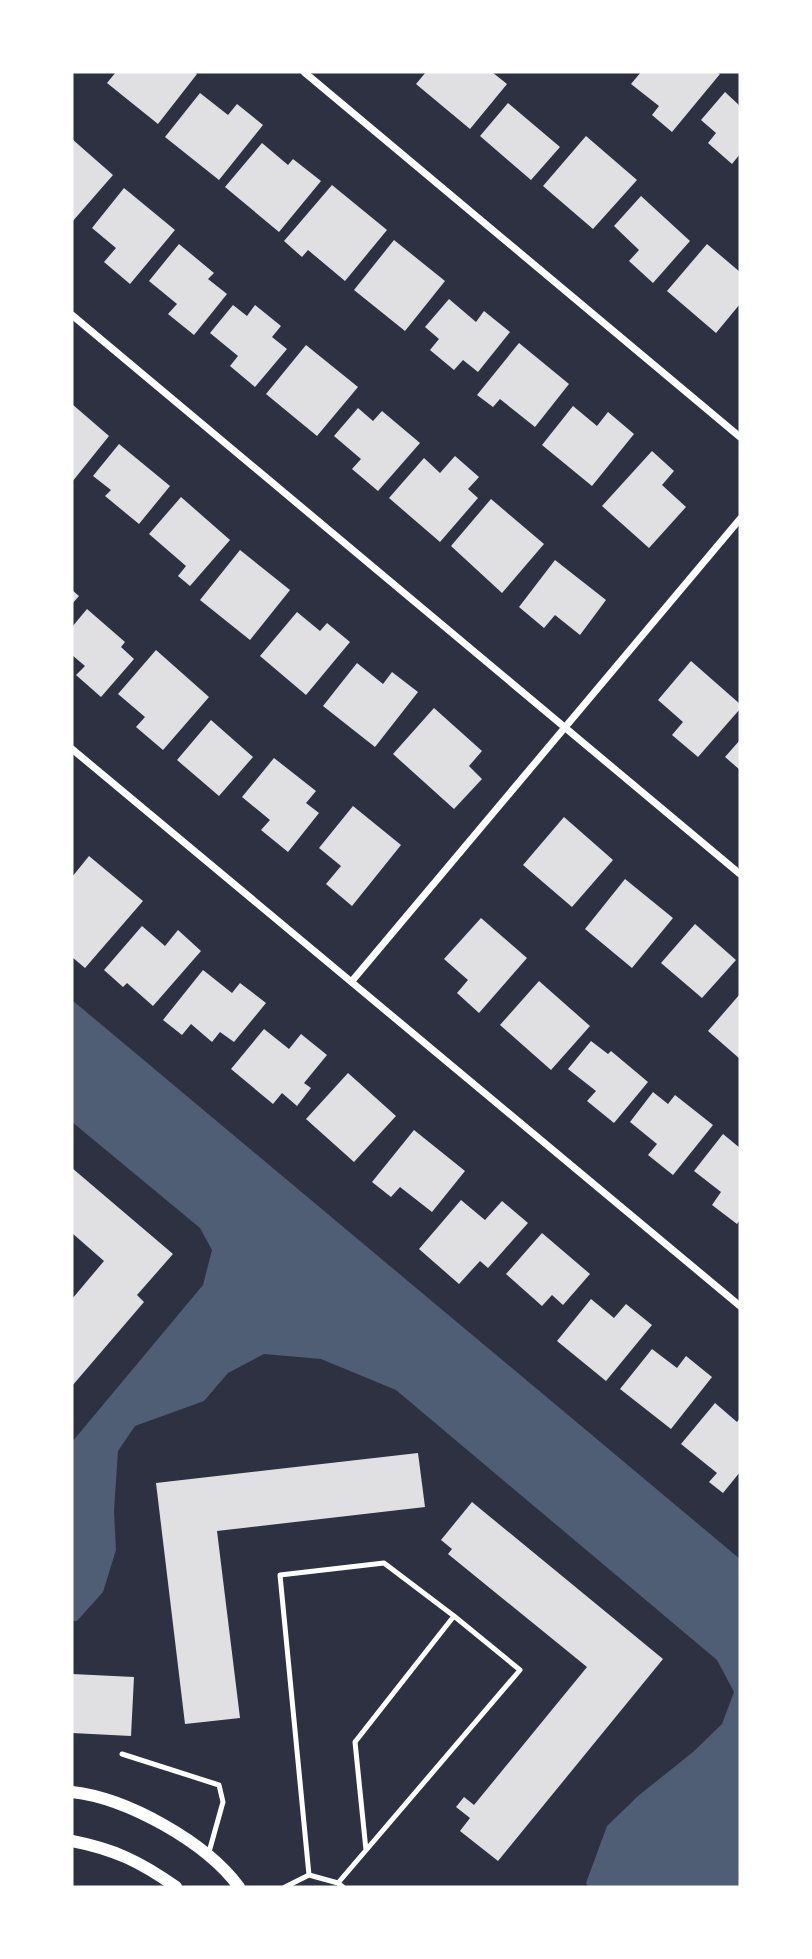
<svg xmlns="http://www.w3.org/2000/svg" width="812" height="1959" font-family="'Fira Sans Condensed',sans-serif">
  <style>
    .water { fill: #4f5d75 }
    .building { fill: #e0e0e3 }
    .lines { fill: none; stroke-linecap: round; stroke-linejoin: round }
    .service { stroke: #fff; stroke-width: 5 }
    .minor { stroke: #fff; stroke-width: 7 }
    .tertiary { stroke: #fff; stroke-width: 12 }
  </style>
  <rect width="100%" height="100%" fill="#2d3142"/>
  <path class="water" d="M72 1000 740 1559V1887H588L586 1883 607 1826 638 1796 693 1752 722 1724 734 1692 717 1660 396 1390 321 1359 264 1354 228 1373 204 1401 135 1426 118 1451 114 1511 116 1550 103 1592 77 1621H72V1442L203 1285 212 1250 200 1228 72 1122Z"/>
  <path class="building" d="M116 72H194L197 74 158 124 107 83Z
    M426 72H492L507 84 470 129 416 84Z
    M641 72H717L720 74 672 132 652 115 659 106 631 84Z
    M725 92 740 106V154L732 164 708 143 716 133 701 120Z
    M200 93 228 115 237 104 263 125 219 180 165 137Z
    M508 103 560 147 531 180 480 136Z
    M586 136 637 180 593 229 543 186Z
    M72 139 113 175 72 222Z
    M262 143 288 165 293 159 321 181 279 232 225 187Z
    M332 185 387 230 345 281 308 250 302 257 284 241Z
    M124 188 175 230 130 284 104 262 116 248 92 228Z
    M641 196 690 241 653 283 629 261 639 250 614 226Z
    M394 240 445 281 405 331 354 290Z
    M179 244 214 273 208 279 227 294 194 335 168 314 177 304 149 281Z
    M707 244 740 272V304L716 333 667 291Z
    M449 299 476 322 484 311 510 332 478 372 463 360 454 370 430 350 439 339 425 327Z
    M233 305 247 316 255 305 281 326 272 337 287 349 255 387 230 366 238 356 210 333Z
    M519 343 569 384 535 427 500 399 493 407 477 395Z
    M306 345 358 387 317 436 266 394Z
    M72 404 109 436 72 482Z
    M573 406 597 426 608 412 634 434 592 486 542 445Z
    M358 408 373 421 382 411 420 443 378 491 352 469 361 459 334 436Z
    M119 444 170 486 139 524 105 496 111 490 93 476Z
    M652 451 674 471 662 485 686 507 649 548 602 506Z
    M455 456 479 477 468 489 478 498 440 542 389 498 424 458 440 473Z
    M181 497 230 540 190 586 178 576 186 566 149 534Z
    M491 499 544 544 502 593 451 546Z
    M240 550 290 590 250 640 200 600Z
    M555 560 606 600 580 635 555 615 544 628 519 607Z
    M72 590 79 596 72 604Z
    M87 609 125 642 121 647 134 659 101 697 76 675 85 666 72 655V627Z
    M297 612 320 631 327 623 350 642 306 695 260 656Z
    M156 650 209 697 163 750 136 727 145 717 118 694Z
    M691 661 740 704V709L698 757 672 735 683 722 658 700Z
    M357 663 383 684 392 672 418 692 375 747 323 706Z
    M434 708 482 751 469 766 482 779 454 809 393 754Z
    M211 720 253 757 219 796 177 760Z
    M740 740V770L725 757Z
    M274 758 316 791 306 803 319 813 288 852 261 830 270 820 242 797Z
    M353 806 401 845 352 906 326 884 341 866 319 848Z
    M564 817 613 860 572 907 523 865Z
    M89 856 143 901 85 968 72 957V877Z
    M625 879 673 918 632 968 585 929Z
    M481 918 527 958 479 1013 457 993 468 980 444 959Z
    M695 924 736 960 702 998 661 963Z
    M142 926 165 946 178 930 201 951 153 1006 127 983 123 987 104 970Z
    M203 970 232 993 240 983 266 1003 234 1042 220 1032 212 1042 191 1024 182 1035 163 1020Z
    M539 981 590 1026 551 1070 500 1025Z
    M740 994V1059L708 1031Z
    M264 1029 289 1049 301 1034 327 1055 304 1083 311 1088 297 1106 282 1093 273 1104 231 1069Z
    M591 1041 608 1054 611 1051 648 1082 614 1123 587 1101 596 1091 568 1069Z
    M348 1073 396 1116 354 1162 306 1119Z
    M653 1092 668 1104 675 1095 713 1125 673 1175 648 1155 657 1144 630 1122Z
    M414 1130 465 1171 432 1212 400 1187 391 1197 372 1182Z
    M723 1134 740 1148V1220L737 1224 712 1205 721 1192 694 1171Z
    M72 1168 173 1254 137 1295 144 1302 72 1386V1299L104 1261 72 1233Z
    M461 1200 485 1220 502 1201 528 1223 488 1268 480 1261 459 1284 419 1249Z
    M542 1233 590 1274 563 1305 552 1295 542 1306 506 1274Z
    M591 1299 614 1318 626 1304 652 1325 606 1381 557 1341Z
    M652 1349 677 1368 686 1356 712 1377 671 1429 620 1389Z
    M715 1403 737 1422 740 1418V1472L723 1493 709 1482 717 1473 681 1444Z
    M418 1453 425 1507 217 1531 240 1718 185 1724 156 1483Z
    M472 1502 663 1659 498 1861 460 1831 470 1818 456 1807 464 1797 474 1805 587 1667 448 1554 452 1549 441 1540Z
    M72 1674 134 1677 131 1736 72 1733Z"/>
  <g class="lines">
    <path class="service" d="M122 1754 219 1785 223 1802 209 1852
      M309 1875 280 1575 384 1563 454 1616
      M338 1883 520 1670 454 1616 355 1742 366 1850
      M285 1887 309 1875 338 1883 343 1887"/>
    <path class="minor" d="M304 72 740 437
      M72 315 740 874
      M72 749 740 1306
      M352 981 740 519"/>
    <path class="tertiary" d="M72 1792C127 1798 206 1842 239 1887
      M72 1841C114 1849 141 1862 176 1887"/>
  </g>
  <rect width="812" height="1959" fill="none" stroke="#ffffff" stroke-width="147"/>
</svg>
